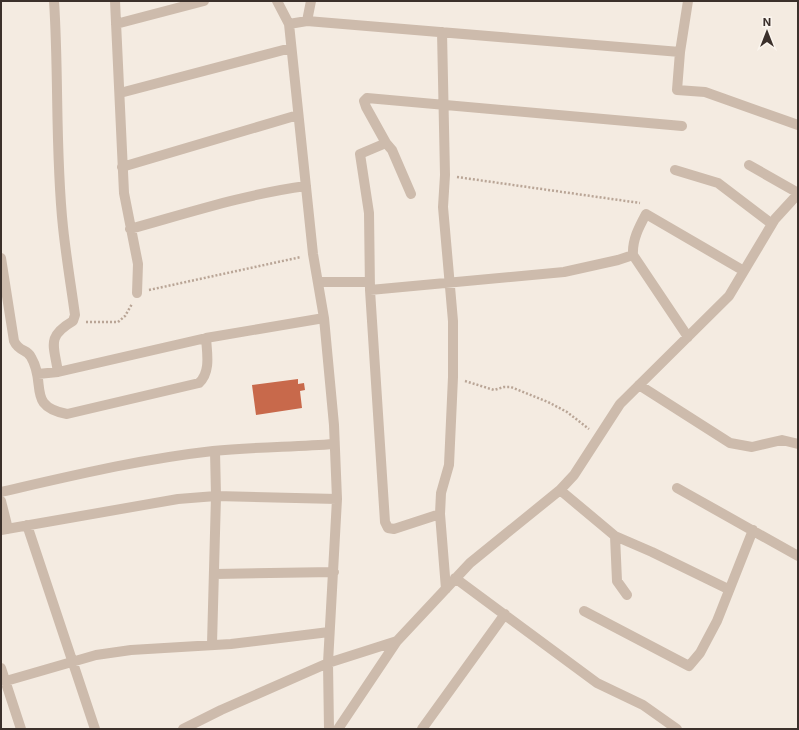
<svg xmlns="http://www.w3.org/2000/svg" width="799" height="730" font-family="Inter,sans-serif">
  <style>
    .building { fill: #c8694b }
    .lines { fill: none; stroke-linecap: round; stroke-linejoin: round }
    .path { stroke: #b9a596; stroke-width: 2.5; stroke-dasharray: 2 2; stroke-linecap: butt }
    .minor { stroke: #cdbbac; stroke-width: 10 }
  </style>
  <rect width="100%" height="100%" fill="#f4ebe1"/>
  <path class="building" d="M298 379V384L304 383 305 390 300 391 302 408 256 415 252 385Z"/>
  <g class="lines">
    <path class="path" d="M457 177 640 203
      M149 290 301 257
      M86 322H118L125 316 132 304
      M465 381 494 390 504 387H511L548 402 567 412 589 429"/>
    <path class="minor" d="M54 1C59 76 55 152 63 227 66 256 71 286 75 315L73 321C46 337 54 345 58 372
      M115 1 124 193 138 264 137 293
      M277 1 289 24 313 254 324 318 334 425 337 499 328 663 329 729
      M688 1 680 52 677 90 705 92 798 125
      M307 21 311 1
      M116 24 204 1
      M289 24 307 21 680 52
      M442 32 445 175 443 207 453 321V377L449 465 441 493 440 514 446 589
      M120 93 291 48
      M386 143 360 154 369 213 370 290 385 522 388 528 394 529 440 514
      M749 165 798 193
      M122 167 298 115
      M675 170 718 183 772 224
      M411 194 392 150 386 143 366 107 364 101 367 98 682 126
      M130 229C188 213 246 194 306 186
      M1 258 14 341C19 352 27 349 31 357 47 384 26 406 67 414L199 383C211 372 207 353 206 338
      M318 282H370
      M370 290 564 272 618 260 633 255
      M688 337 633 255C632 240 639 227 646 214L744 271
      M38 374 58 372 206 338 324 318
      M639 385 730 443 752 447 782 440 798 444
      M677 488 798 556
      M560 490 615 536 617 581 627 595
      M1 492C71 476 141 459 213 451 253 447 294 447 334 444
      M1 501 8 529
      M27 525 95 729
      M1 530 178 499 216 496 337 499
      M615 536 652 552 728 589
      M215 574 334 572
      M455 578 597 683 643 705 677 729
      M584 611 689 666 700 653 717 621 753 530
      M212 644 216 496 215 451
      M1 668 21 729
      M1 680 6 681 96 655 131 650 231 644 329 632
      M183 729 221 710 328 663 397 641 470 563 560 490 574 475 620 404 729 296 775 219 798 194
      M338 729 397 641
      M422 729 505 614"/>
  </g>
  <rect width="799" height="730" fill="none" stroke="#3b302b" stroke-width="4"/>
  <g transform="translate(767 32)" stroke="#fbf5ee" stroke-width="3" paint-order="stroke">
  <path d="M0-3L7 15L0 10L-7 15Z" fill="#3b302b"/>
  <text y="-6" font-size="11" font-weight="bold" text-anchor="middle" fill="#3b302b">N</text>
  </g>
</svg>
